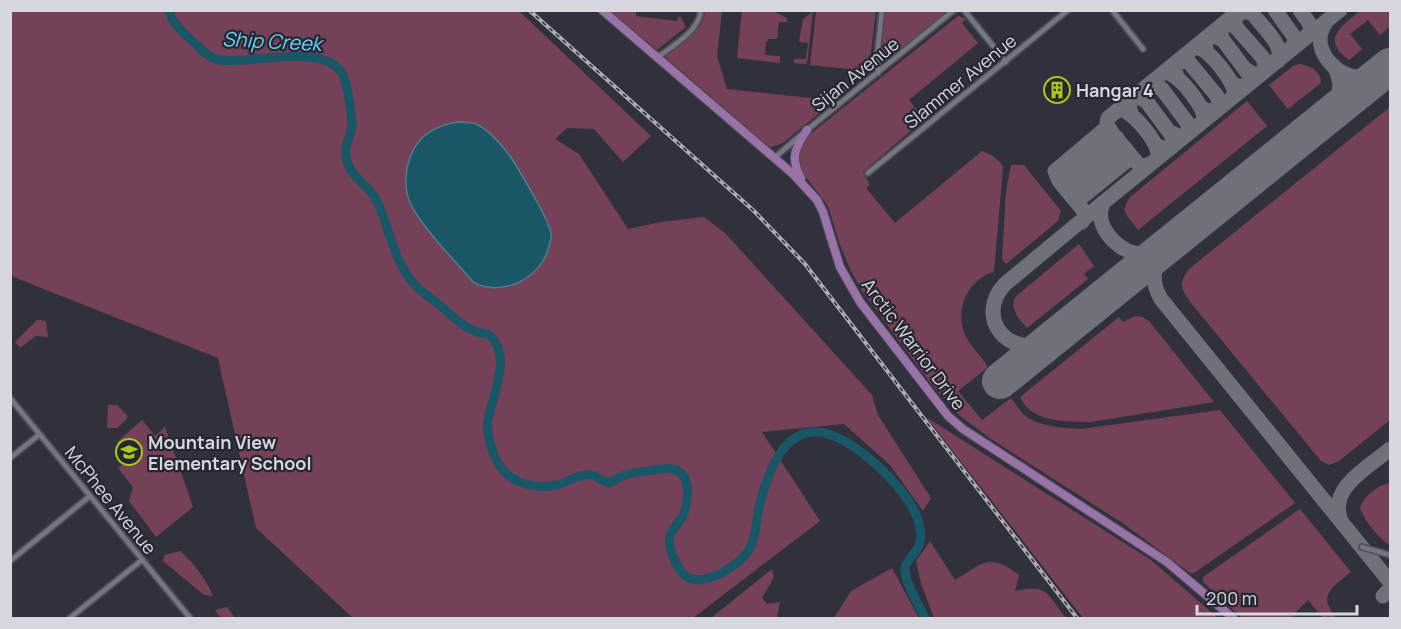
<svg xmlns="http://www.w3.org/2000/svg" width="1401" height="629" font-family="Manrope,sans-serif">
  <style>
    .green { fill: #754158 }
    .water { fill: #195666; stroke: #527d8a; stroke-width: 1.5 }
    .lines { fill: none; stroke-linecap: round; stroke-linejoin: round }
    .river { stroke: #195666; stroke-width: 9 }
    .taxiway { stroke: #70707a; stroke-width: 15 }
    .runway { stroke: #70707a; stroke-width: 36 }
    .street-casing { stroke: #4e4e58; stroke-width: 8 }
    .primary-casing { stroke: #4e4e58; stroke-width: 10 }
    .street { stroke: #757583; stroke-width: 4.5 }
    .primary { stroke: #9973a7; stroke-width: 8 }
    .rail-casing { stroke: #aeaeb7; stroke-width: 4 }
    .rail { stroke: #272733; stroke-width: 1.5; stroke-dasharray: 4.5; stroke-linecap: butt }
    .labels { text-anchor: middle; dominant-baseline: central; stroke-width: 4.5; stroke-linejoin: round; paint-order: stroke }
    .street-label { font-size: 18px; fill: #d7d7df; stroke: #272733 }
    .poi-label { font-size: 18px; font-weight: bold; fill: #d7d7df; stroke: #272733; text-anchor: start }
    .water-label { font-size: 20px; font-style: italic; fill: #63d4f5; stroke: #272733 }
  </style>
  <rect width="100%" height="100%" fill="#31313d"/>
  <path class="green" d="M1361 10 1390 11V27L1380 35 1368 20 1350 34 1362 49 1349 60C1320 39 1342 26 1361 10Z
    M10 11H519L651 136 623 162 594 129 567 128 555 139 579 154 628 229 661 222 704 217 725 233 872 395 878 415 931 498 923 511 890 465 844 424 762 432 820 521 693 618H353L256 528 218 358 11 276Z
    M610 11 636 12V16L677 21 678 17H681L686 27 657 50Z
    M705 11H722L717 56 727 89 828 100 846 84 848 83 851 87 783 143 772 147 768 146 665 57C678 39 703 35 705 11Z
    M742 11H773L787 18V22H779L777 39H769L766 42 765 55 780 56V63L737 58Z
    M813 11 807 64 794 63V59H806L808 43 799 42 803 19Z
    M816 11H876L869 67 865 76H852L849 69 810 65Z
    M885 11V10L949 11 886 60 881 57V52Z
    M958 16 966 19 962 23 978 43 909 100 922 117 941 101 943 103 863 172 870 185 866 188 895 223 982 151C991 154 999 159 1003 167L994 272C968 279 953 311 966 337 971 346 980 355 986 364L987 368 958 391 982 420 1011 398C1016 404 1021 413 1027 417 1041 427 1065 428 1081 429L1220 410 1295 503 1194 573H1190L1124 524 991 439 959 415 932 385 862 291 850 269 840 245 828 206 799 168C796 158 798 148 804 139Z
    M1300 64C1311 66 1321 71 1321 83L1288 109 1269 85 1293 66Z
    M1247 101 1267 126 1138 230 1127 216 1124 209 1129 198Z
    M1390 107V420L1339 461 1329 465 1321 461 1191 303C1181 289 1178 284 1189 269Z
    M1011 165H1024L1061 211 1058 221 1006 264 1002 259 1006 191Z
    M1079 244 1094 266 1084 274 1088 279 1027 328C1019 319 1010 310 1015 297Z
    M1135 316 1142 317 1149 321 1214 402 1091 422C1073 422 1048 422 1033 412 1027 409 1023 403 1020 397L1119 317 1123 322Z
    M37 320 46 321 48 337 36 336 20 348 15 342Z
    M108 405H117L127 415V419L117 428H107Z
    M926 417 1151 560 1218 618H1083Z
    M142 420 155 436 165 427 193 507 156 537 129 501 133 487 118 468 130 458 117 442Z
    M1390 483V545C1379 539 1364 520 1360 508 1364 496 1378 485 1390 483Z
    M1300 509 1351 572C1332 588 1317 594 1336 618H1323L1308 600 1292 616 1294 618H1242L1203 582V577Z
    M930 541 955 580C983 563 989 552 1019 575L1015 591C1048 583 1047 594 1066 618H934L921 583 916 561Z
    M180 551C195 564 205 578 213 596L204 595 163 561 164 555Z
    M892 568 919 618H834L851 591Z
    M772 569 774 577 762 598 767 604 780 602 777 618H711Z
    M227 607 235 618H221L215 610Z"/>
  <path class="water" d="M458 122C463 123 471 122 476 124 486 128 500 143 507 152 516 164 549 220 551 233 552 237 550 243 549 246 542 278 502 298 473 282 457 263 413 218 408 197 404 183 406 168 411 155 419 135 437 125 458 122Z"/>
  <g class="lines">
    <path class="river" d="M168 10C173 23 180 30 190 39 198 46 208 58 219 60 250 65 323 42 342 73 347 80 352 117 352 126 350 141 343 143 347 161 351 178 370 186 377 201 390 229 393 260 414 284 423 294 436 301 445 310 457 321 471 333 488 334 514 354 492 395 488 421 486 436 494 462 505 472 517 485 540 489 557 485 568 482 580 473 592 475 598 477 603 481 609 483 628 471 640 472 661 469 690 465 691 491 684 513 682 521 673 526 670 536 667 547 674 560 680 570 684 576 691 580 699 580 715 579 740 564 748 551 757 537 756 518 760 503 781 421 819 411 880 468 898 485 928 518 919 545 916 554 907 559 905 568 903 579 920 607 925 618"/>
    <path class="taxiway" d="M1275 10 1295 38 1293 48 1289 49
      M1300 10 1311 26 1309 34 1305 37
      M1236 18 1240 12H1248L1253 14C1262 27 1285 45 1278 61L1272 62
      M1325 24C1310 46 1333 76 1358 77 1369 78 1378 73 1388 68
      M1223 40 1220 33 1223 24 1234 25 1263 58 1265 65 1262 73 1255 75 1247 70
      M1199 48C1210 51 1235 82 1234 93
      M1207 52 1205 45 1208 37 1214 36 1223 40 1250 76 1247 85 1239 87 1232 83
      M1168 73C1179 75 1204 106 1204 118
      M1177 77 1175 69 1177 62 1188 61 1217 96 1219 102 1217 110 1208 111 1202 108
      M1147 102 1144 94 1147 86H1156L1162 89 1189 125 1186 135 1178 136 1172 133
      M1122 110C1134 113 1159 143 1158 155
      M1131 113 1129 106 1132 98H1141L1147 102 1173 137 1171 147 1165 149 1156 145
      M1328 116C1340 99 1344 85 1334 66
      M1150 164 1143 167 1137 163 1108 128 1107 122 1108 118 1240 10
      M1066 190 1064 182 1066 178 1112 140 1117 138
      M1074 199 1072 192 1075 187 1121 149H1126
      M1078 204 1081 198 1129 159H1134
      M1082 222 1085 215 1083 210 1059 181 1055 171 1105 129H1110
      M1167 246C1154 263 1149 279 1161 299L1390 582
      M1166 247C1156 253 1145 256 1134 253 1114 248 1092 222 1104 202L1340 10
      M1051 340C1008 361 974 317 1005 284L1104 202
      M1341 521C1327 488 1369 467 1390 449
      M1383 596 1390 589"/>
    <path class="runway" d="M1000 381 1390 66"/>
    <defs>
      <path id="street" d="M964 10 1006 62
        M1112 10 1143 49
        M657 58C673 45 699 32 701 10
        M878 73 877 56 882 10
        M807 130 954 10
        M774 158 801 135
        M868 173 1068 10
        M10 398 190 618
        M10 458 40 434
        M1362 547 1390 555
        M10 561 90 496
        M70 618 142 560"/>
      <path id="primary" d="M602 10 793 174 817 200 823 212 840 267 860 302 948 416 963 429 1167 562 1233 618
        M801 178C790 159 795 147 807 130"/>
    </defs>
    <use href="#street" class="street-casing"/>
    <use href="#primary" class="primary-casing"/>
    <use href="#street" class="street"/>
    <use href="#primary" class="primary"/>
    <defs>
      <path id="rail" d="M529 10 754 211 805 264 1077 618"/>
    </defs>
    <use href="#rail" class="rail-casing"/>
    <use href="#rail" class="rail"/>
  </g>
  <defs>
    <symbol id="building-ring" viewBox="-11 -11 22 22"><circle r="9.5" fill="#272733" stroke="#aac718" stroke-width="1.5"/><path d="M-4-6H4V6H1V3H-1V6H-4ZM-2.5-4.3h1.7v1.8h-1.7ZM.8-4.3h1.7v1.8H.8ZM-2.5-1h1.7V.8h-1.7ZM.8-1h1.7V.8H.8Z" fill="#aac718"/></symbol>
    <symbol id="school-ring" viewBox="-11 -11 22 22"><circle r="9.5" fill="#272733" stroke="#aac718" stroke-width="1.5"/><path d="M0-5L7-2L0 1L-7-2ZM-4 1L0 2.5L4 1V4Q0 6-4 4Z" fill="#aac718"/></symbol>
  </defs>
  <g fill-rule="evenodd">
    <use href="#building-ring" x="1042" y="75" width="30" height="30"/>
    <use href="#school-ring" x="114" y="437" width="30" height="30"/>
  </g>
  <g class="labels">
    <g class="street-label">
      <text transform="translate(855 74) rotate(-39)">Sijan Avenue</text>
      <text transform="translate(960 81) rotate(-39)">Slammer Avenue</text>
      <text transform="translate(914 344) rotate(53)">Arctic Warrior Drive</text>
      <text transform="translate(111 500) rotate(51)">McPhee Avenue</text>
    </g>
    <g class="poi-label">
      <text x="1076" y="90">Hangar 4</text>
      <text x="148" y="442">Mountain View<tspan x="148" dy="21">Elementary School</tspan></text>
    </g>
    <g class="water-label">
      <text transform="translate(272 41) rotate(3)">Ship Creek</text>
    </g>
  </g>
  <rect width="1401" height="629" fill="none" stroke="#d7d7df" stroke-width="24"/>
  <path d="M1197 605v9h160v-9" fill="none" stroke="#d7d7df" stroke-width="3"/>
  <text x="1206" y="605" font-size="18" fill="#d7d7df" stroke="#272733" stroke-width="4.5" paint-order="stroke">200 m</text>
</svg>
